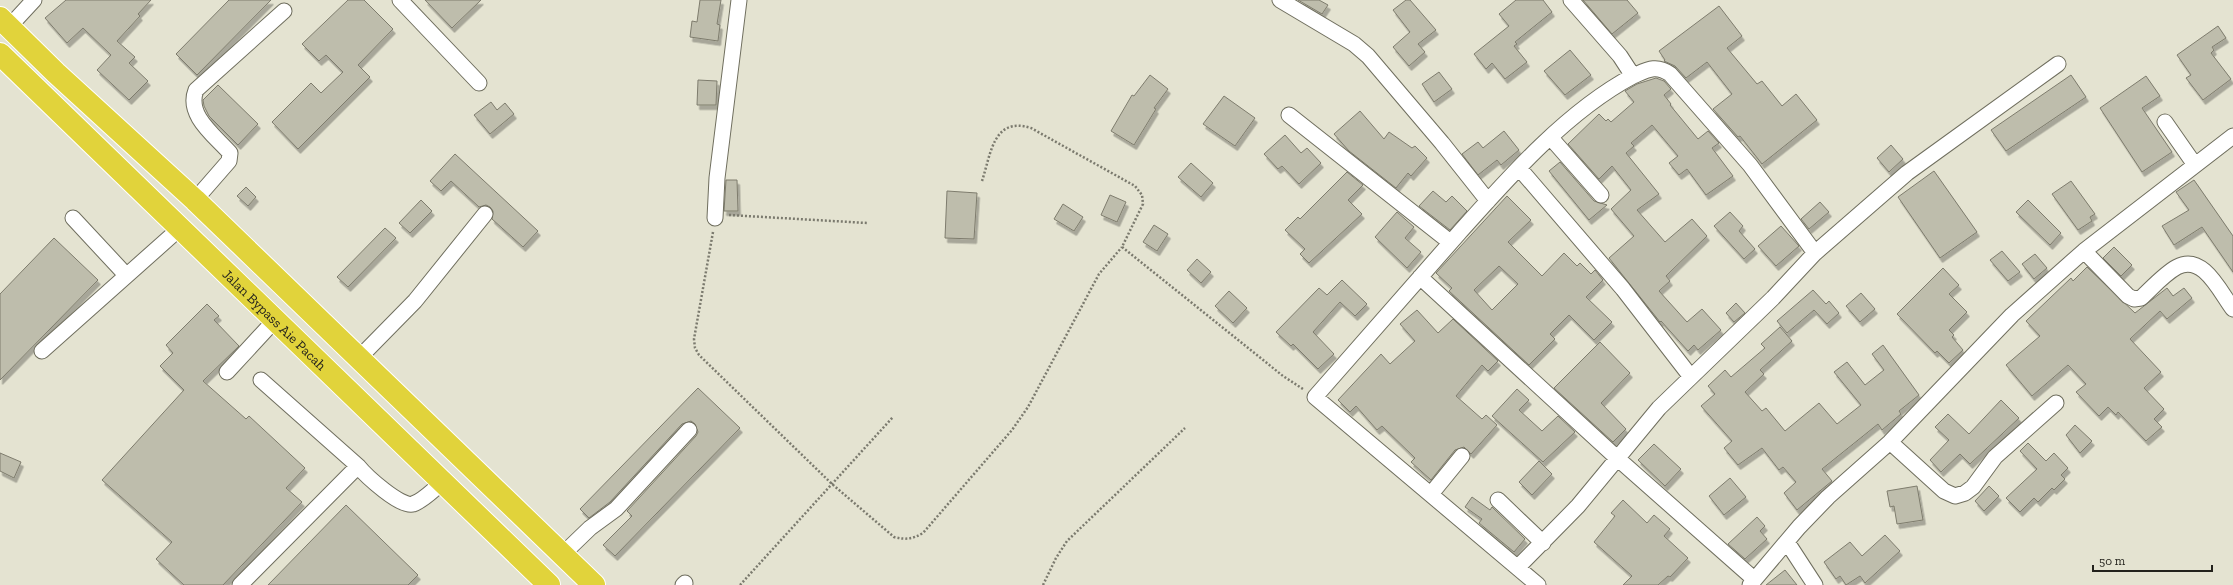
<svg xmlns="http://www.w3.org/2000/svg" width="2233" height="585" font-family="'Zilla Slab',serif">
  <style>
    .building { fill: #bebdac; stroke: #7e7c6d; fill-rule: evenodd; filter: url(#shadow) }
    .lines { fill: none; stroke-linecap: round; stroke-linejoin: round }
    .minor-casing { stroke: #6f6e5e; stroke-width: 17 }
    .highway-casing { stroke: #fff; stroke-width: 24 }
    .path { stroke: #7b7a6e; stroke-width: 2.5; stroke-dasharray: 2 2; stroke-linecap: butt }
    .minor { stroke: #fff; stroke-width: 15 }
    .highway { stroke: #e1d33b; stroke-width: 22 }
    .labels { text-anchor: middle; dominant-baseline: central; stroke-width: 3; stroke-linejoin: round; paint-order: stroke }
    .street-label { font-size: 14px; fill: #23221c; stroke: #e4e3d1 }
  </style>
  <defs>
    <filter id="shadow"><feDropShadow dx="2.5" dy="4.5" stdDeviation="0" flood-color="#0004"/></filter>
  </defs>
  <rect width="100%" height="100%" fill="#e4e3d1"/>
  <path class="building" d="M66 0H151L138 14 140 16 117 41 135 57 129 63 148 81 129 100 97 70 111 55 83 28 67 43 45 18Z
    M229 0H271L197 75 176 54Z
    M348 0H364L393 29 358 65 370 77 298 149 272 122 311 83 321 93 343 72 326 55 319 61 302 44Z
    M425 0H481L452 28Z
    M700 0H721L717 24 720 25 718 41 690 37 692 21 697 22Z
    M1298 0H1319L1328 5 1322 14Z
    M1406 0H1410L1436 30 1418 44 1425 52 1409 66 1393 47 1410 32 1393 10Z
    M1516 0H1543L1552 12 1515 42 1517 44 1514 46 1527 62 1505 79 1492 63 1486 69 1474 54 1509 26 1499 14Z
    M1583 0H1627L1638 13 1612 34Z
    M1719 6 1742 36 1727 48 1757 84 1762 81 1782 106 1796 94 1817 120 1762 164 1740 136 1738 137 1713 109 1732 94 1707 62 1686 78 1675 66 1664 61 1665 60 1659 51Z
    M2218 26 2226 38 2212 47 2214 50 2211 53 2231 79 2203 100 2186 78 2191 75 2177 55Z
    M1570 50 1591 75 1565 95 1544 71Z
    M1439 72 1452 89 1434 102 1422 84Z
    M1150 75 1168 89 1154 108 1156 109 1134 145 1111 131 1132 95 1134 96Z
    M2071 75 2086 97 2006 151 1991 130Z
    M2146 76 2160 96 2142 108 2172 152 2142 172 2100 108Z
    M1656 78 1664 81 1671 89 1664 95 1671 104 1670 105 1698 139 1708 131 1719 143 1712 148 1733 176 1706 195 1687 169 1679 175 1669 163 1678 156 1652 125 1631 143 1634 146 1626 153 1659 194 1637 210 1665 242 1692 219 1707 236 1666 276 1670 281 1659 291 1687 322 1702 309 1721 330 1698 350 1694 345 1688 351 1661 321 1660 322 1609 258 1634 236 1611 209 1631 190 1612 166 1599 179 1568 144 1599 114 1606 121 1608 119 1611 122 1634 102 1625 91 1637 84Z
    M698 80 717 81 716 105H697Z
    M218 85 258 124 238 145 209 116 204 106 203 100Z
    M1224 96 1255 118 1235 146 1203 124Z
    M491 102 497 110 505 103 514 114 490 134 474 115Z
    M1360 111 1384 139 1389 132 1412 148 1415 146 1427 158 1411 176 1408 173 1396 188 1349 151 1334 134Z
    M1504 131 1519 150 1501 165 1497 160 1478 175 1462 154 1478 142 1483 148Z
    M1285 135 1301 153 1307 148 1321 163 1299 184 1282 166 1278 169 1264 154Z
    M1891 145 1903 159 1889 172 1877 158Z
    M455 154 538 231 523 247 492 219 493 211 490 207 486 205 479 207 451 181 441 191 430 181Z
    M1560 162 1594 201 1607 205 1589 220 1549 171Z
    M1191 163 1213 183 1201 197 1178 177Z
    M1934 171 1977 232 1940 258 1898 197Z
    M1347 172 1363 185 1348 200 1362 214 1309 263 1300 254 1305 249 1285 230 1298 217 1300 219Z
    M726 180H737L738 211H724Z
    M2194 180 2233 236V272L2202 227 2174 245 2162 226 2189 210 2176 192Z
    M2071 181 2095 214 2090 217 2092 221 2078 230 2052 194Z
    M246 187 256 197 248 206 237 196Z
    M947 191 977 193 974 239 945 238Z
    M1433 191 1446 202 1452 196 1467 211 1450 230 1419 206Z
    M1110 195 1126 202 1117 222 1101 215Z
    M1507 196 1531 220 1508 242 1542 276 1564 253 1577 266 1580 263 1591 274 1595 270 1603 280 1586 297 1612 322 1594 340 1569 315 1550 334 1555 339 1529 365 1449 291 1452 288 1436 273ZM1499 266 1518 284 1492 310 1474 290Z
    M421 200 432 211 410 233 399 223Z
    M2028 200 2061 233 2050 245 2016 212Z
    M1820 202 1829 212 1809 229 1801 219Z
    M1063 204 1083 217 1074 231 1054 219Z
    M1397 212 1414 227 1405 238 1421 252 1407 268 1375 237Z
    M1730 212 1743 226 1739 231 1755 249 1744 259 1714 226Z
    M1154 225 1168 234 1157 251 1143 242Z
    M1781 226 1799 246 1776 266 1758 246Z
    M385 228 396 238 348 287 337 277Z
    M54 238 98 280 0 380V294Z
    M2114 247 2132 265 2121 276 2103 258Z
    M2002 251 2020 272 2008 281 1990 260Z
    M2035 254 2047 268 2034 279 2022 264Z
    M1197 259 1211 272 1201 283 1187 270Z
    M2087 267 2135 313 2167 288 2173 296 2184 288 2192 298 2167 319 2160 311 2130 339 2161 372 2144 388 2164 409 2154 419 2162 427 2146 441 2118 412 2116 415 2108 407 2099 416 2076 392 2086 384 2068 365 2032 396 2006 365 2040 336 2026 321 2071 278 2073 281Z
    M1943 268 1959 285 1949 294 1967 312 1949 330 1954 335 1952 337 1963 350 1949 363 1937 351 1935 353 1897 314Z
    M1342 280 1367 304 1355 316 1340 302 1313 332 1334 354 1318 369 1293 344 1291 346 1276 332 1319 288 1327 295Z
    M1813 290 1826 304 1829 301 1839 313 1827 324 1814 310 1787 333 1777 321Z
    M1229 291 1247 308 1233 323 1215 306Z
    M1861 293 1875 309 1860 322 1846 306Z
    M1736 303 1745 313 1734 322 1726 313Z
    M207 304 219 316 214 320 239 346 203 381 246 419 249 416 305 468 286 488 302 502 223 585H184L156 559 172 542 102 480 184 390 160 366 173 353 166 345Z
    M1417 310 1438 333 1453 319 1498 361 1488 371 1482 365 1456 396 1482 419 1486 415 1497 425 1471 454 1464 447 1455 450 1431 480 1411 462 1415 458 1382 426 1377 430 1356 406 1350 412 1338 400 1381 354 1390 364 1415 341 1400 324Z
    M1780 327 1792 341 1760 370 1764 374 1745 392 1762 411 1766 408 1785 431 1819 403 1837 424 1861 405 1834 372 1847 362 1865 385 1884 370 1872 354 1883 345 1919 395 1899 411 1901 414 1882 430 1878 424 1822 469 1832 481 1797 510 1784 493 1796 482 1783 467 1779 470 1762 448 1738 465 1724 448 1732 441 1701 406 1715 394 1708 386 1725 370 1731 377 1765 348 1761 344Z
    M1600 342 1630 373 1601 403 1626 429 1613 442 1554 388Z
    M698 388 740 428 615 556 603 545 632 516 627 511 696 436 698 432 695 424 691 421 682 424 610 502 589 518 580 509Z
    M1517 389 1529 400 1519 410 1542 431 1558 416 1575 432 1543 462 1492 416Z
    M2001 400 2019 418 1970 464 1960 454 1941 472 1930 460 1949 440 1935 427 1948 414 1969 434Z
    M2075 425 2092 441 2080 453 2066 435Z
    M2028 443 2046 461 2054 453 2068 468 2061 475 2065 479 2054 490 2052 488 2038 502 2034 498 2020 512 2006 498 2037 469 2020 451Z
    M1654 444 1681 469 1665 486 1638 460Z
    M0 453 21 462 14 478 0 471Z
    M1539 461 1552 474 1532 495 1519 482Z
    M1730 478 1746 497 1724 515 1709 496Z
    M1917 486 1923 520 1897 524 1894 506 1890 507 1887 491Z
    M1989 486 1999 496 1984 511 1975 501Z
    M1472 497 1490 510 1492 507 1525 539 1514 552 1479 523 1482 519 1465 507Z
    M1623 500 1647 523 1654 515 1670 529 1664 536 1688 558 1670 577 1668 576 1658 585H1623L1632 576 1594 542 1615 516 1611 513Z
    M346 505 418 575 408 585H268Z
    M1757 517 1765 526 1760 531 1767 539 1745 559 1728 544Z
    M1885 535 1900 551 1865 583 1860 576 1846 585 1840 576 1836 579 1824 562 1850 542 1862 556Z
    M1785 570 1797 585H1766Z"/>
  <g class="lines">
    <defs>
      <path id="minor" d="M400 0 479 83
        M1280 0 1354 44 1368 56 1442 143 1488 201
        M9 27 34 0
        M1633 76C1647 70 1656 64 1670 74L1750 165 1815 253
        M1289 115 1450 242
        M2165 122 2195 165
        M1551 138 1601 195
        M1519 168 1623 289 1691 377
        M195 200 229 161 230 153C214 135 186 115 196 90L284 11
        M73 218 126 275
        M715 218 717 178 739 0
        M2084 251 2128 296 2134 299 2141 298C2152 288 2164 274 2177 267 2203 253 2220 292 2233 309
        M1420 277 1617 458 1754 579
        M42 351 179 229
        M359 358 415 301 485 214
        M227 372 275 320
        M261 380 358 466
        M1890 442 1944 491 1955 496 1965 493 1973 487 1995 457 2056 403
        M1431 494 1462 456
        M1498 500 1543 543
        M1787 542 1815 585
        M562 555 590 528 616 509 689 430
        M1518 567 1578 506 1659 408 1773 298 1815 253 1907 173 2058 64
        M240 585 358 466C366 476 401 508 413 504 423 501 434 489 443 482
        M683 585 685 583
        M1538 585 1315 397C1363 342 1411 287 1459 233 1508 178 1567 111 1633 76L1620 56 1571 0
        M1750 585 1799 527 1828 497 1890 442 2012 315 2084 251 2233 136"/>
      <g id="highway">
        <path d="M0 18 56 73 195 200 594 585"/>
        <path id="s1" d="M0 54 549 585"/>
      </g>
    </defs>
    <use href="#minor" class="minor-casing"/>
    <use href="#highway" class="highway-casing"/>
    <path class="path" d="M982 181C991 154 993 116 1031 128L1135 186 1142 195 1143 204 1122 247 1283 376 1303 389
      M729 215 867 223
      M713 232 694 339 695 348 699 355 832 484 894 537C906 540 913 539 923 533L1012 430 1028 407 1099 274 1122 247
      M740 585 893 417
      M1043 585 1056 558 1067 541 1185 428"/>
    <use href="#minor" class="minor"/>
    <use href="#highway" class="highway"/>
  </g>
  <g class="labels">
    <g class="street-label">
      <text stroke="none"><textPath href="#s1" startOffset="382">Jalan Bypass Aie Pacah</textPath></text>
    </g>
  </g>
  <path d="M2093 565v6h119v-6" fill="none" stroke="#23221c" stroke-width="2"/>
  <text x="2099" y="565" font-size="12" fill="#23221c" stroke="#e4e3d1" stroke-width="3" paint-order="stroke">50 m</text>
</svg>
